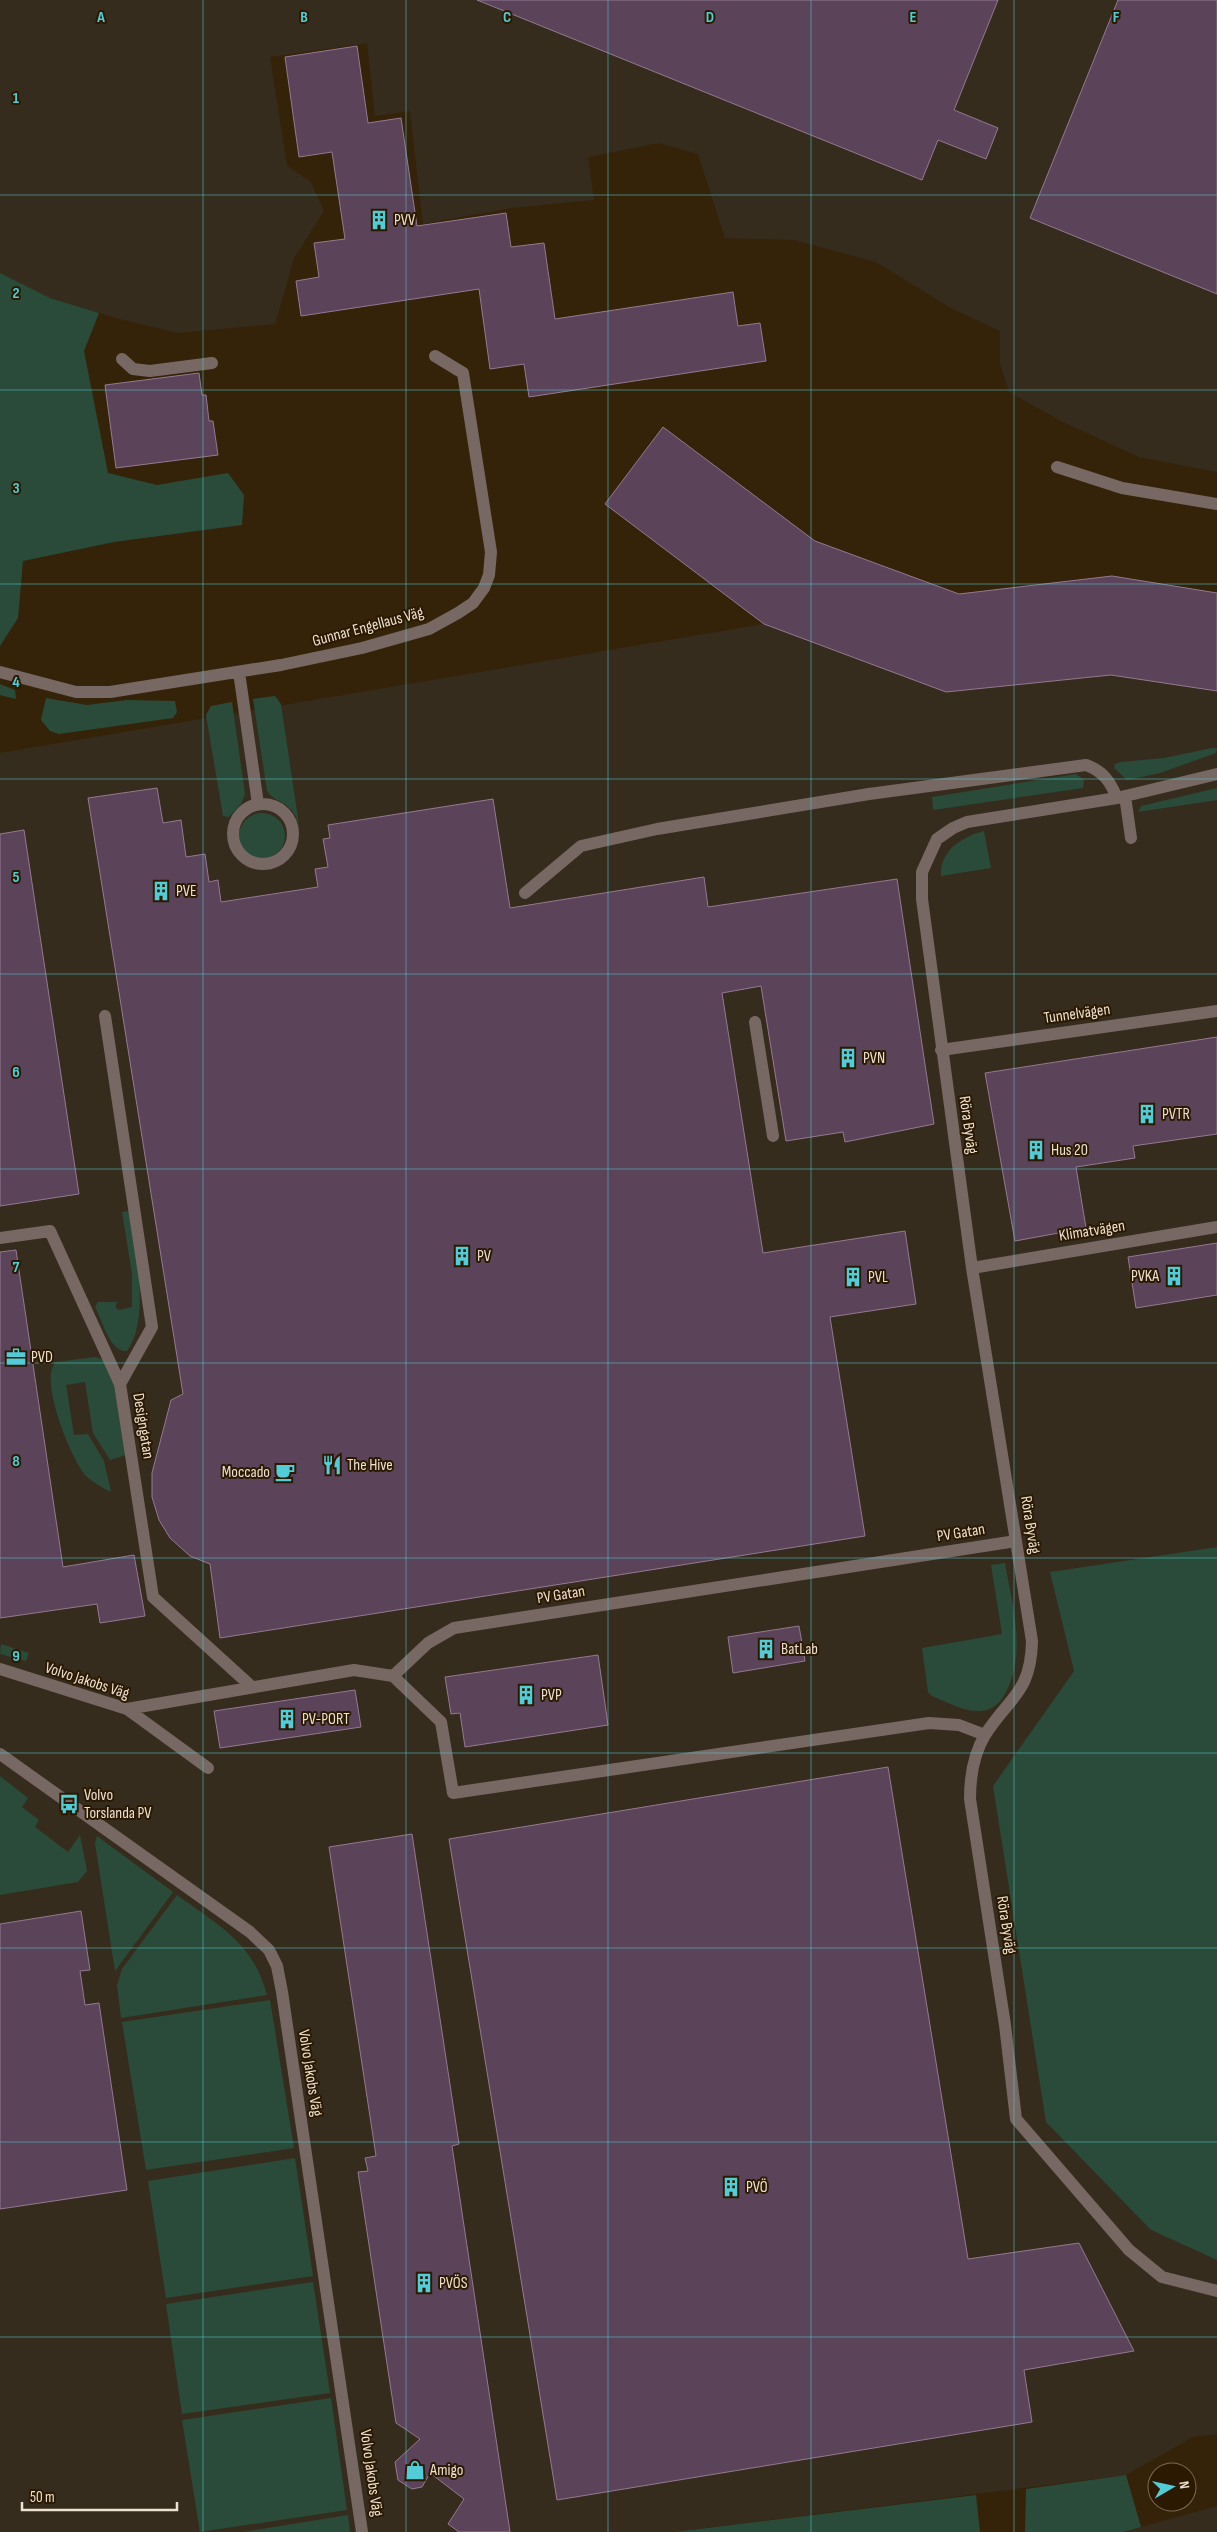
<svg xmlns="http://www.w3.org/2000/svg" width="1217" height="2532" font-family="'Sofia Sans Condensed',sans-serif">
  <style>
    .industrial { fill: #362c1d }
    .green { fill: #2a4b39 }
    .building { fill: #5b4359; stroke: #947991 }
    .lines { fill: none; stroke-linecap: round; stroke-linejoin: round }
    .minor { stroke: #786864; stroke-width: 12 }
    .grid { fill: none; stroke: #52ccd6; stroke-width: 1; stroke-opacity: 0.55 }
    .labels { text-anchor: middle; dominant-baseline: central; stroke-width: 4; stroke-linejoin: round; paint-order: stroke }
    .poi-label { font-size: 16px; fill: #ede1d2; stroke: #2b1901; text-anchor: start }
    .street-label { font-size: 16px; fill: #ede1d2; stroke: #2b1901 }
    .grid-label { font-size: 16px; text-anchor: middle; font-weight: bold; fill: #52ccd6; stroke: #2b1901; stroke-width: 4; stroke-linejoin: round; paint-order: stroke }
  </style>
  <rect width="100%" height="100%" fill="#352309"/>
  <path class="industrial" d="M0 0H1217V472L1139 457 1063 422 1009 392 1000 364V331L951 308 876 262 794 240 725 238 698 154 659 143 588 157 594 200 511 208 423 224 410 111 375 116 367 43 270 57 287 166 311 182 324 211 294 258 275 324 178 333 116 318 50 298 0 273Z
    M764 624 946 692 1111 675 1217 691V1547L1051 1572 1074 1671 993 1787 1151 2230 1217 2260V2434L1193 2437 1126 2475 675 2532H0V753Z
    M1217 2506V2532H1123L1141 2527Z"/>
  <path class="green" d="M0 273 50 298 99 313 84 351 108 473 157 485 228 473 244 495 242 525 114 542 23 561 18 618 0 646Z
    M0 684 15 690 16 699 0 695Z
    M275 696 281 704 300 832C298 822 296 812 287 806 280 800 273 800 267 791L253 699Z
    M46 698 87 705 127 700 175 701 177 712 173 718 59 734 50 731 41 720Z
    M232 702 245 794 241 804 229 817 223 816 206 715 211 706Z
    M1212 748H1217L1216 753 1160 773 1127 780 1114 768 1115 764 1121 762 1164 758Z
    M1076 774 1084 780 1083 788 933 810 932 797Z
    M1217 788V800L1138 812 1141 806Z
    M239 836a23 23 0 1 1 46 0a23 23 0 1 1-46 0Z
    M984 831 991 868 941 876C940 850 962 837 984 831Z
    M130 1211C135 1250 151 1317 127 1351 110 1353 102 1320 95 1307L98 1302H120L116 1303V1308L119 1310 132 1307V1274L122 1212Z
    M95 1357 105 1360 115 1385 126 1455 110 1460 93 1433 85 1382 66 1385 74 1435 88 1434 104 1461 111 1492C103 1488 92 1482 85 1475 71 1458 38 1379 56 1362Z
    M1217 1547V2260L1151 2230 1046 2122 993 1786 1074 1671 1050 1572Z
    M1005 1563C1012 1604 1027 1652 1006 1692 1001 1702 992 1711 980 1711 964 1712 947 1702 932 1696L928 1692 922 1648 1002 1634 991 1565Z
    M1 1644 29 1653 26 1661 0 1654Z
    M0 1776 28 1798 22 1807 39 1820 35 1827 68 1852 80 1835 87 1871 78 1882 0 1895Z
    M97 1836 173 1892 115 1971 95 1843Z
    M177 1895C219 1926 253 1942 267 1995L121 2018 117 1985 122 1969Z
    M270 2000 294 2148 146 2170 122 2022Z
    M295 2158 313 2276 166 2298 148 2181Z
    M313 2282 330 2393 182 2414 166 2304Z
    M331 2398 347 2510 200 2532 182 2420Z
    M1126 2475 1141 2527 1123 2532H1025L1026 2489Z
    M976 2495 980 2532H675Z
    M348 2515 350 2532H243Z"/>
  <path class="building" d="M477 0H998L954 110 998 128 986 159 938 140 922 180Z
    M1118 0H1217V294L1030 218Z
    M357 46 368 123 401 118 417 226 506 213 511 247 544 243 555 319 733 292 738 326 760 323 766 361 529 397 524 364 490 369 479 289 301 316 296 281 319 277 314 243 345 239 332 152 299 157 285 57Z
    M199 373 202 395H206L209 421H213L218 455 116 468 105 385Z
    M663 427 815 541 959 594 1112 576 1217 593V691L1111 675 946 692 764 624 605 504Z
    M157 788 163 823 181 820 186 857 205 854 209 882 218 880 221 902 318 887 315 869 328 867 323 839 330 838 328 825 493 799 510 908 704 877 708 907 897 879 934 1124 845 1142 843 1132 786 1141 761 986 722 993 763 1253 905 1231 916 1304 830 1317 865 1536 220 1638 210 1564 190 1556 170 1538 159 1520 152 1497V1473L171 1400 183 1394 88 798Z
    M24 830 79 1194 0 1206V834Z
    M1217 1037V1134L1133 1146 1135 1158 1076 1167 1086 1228 1015 1241 985 1073Z
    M1217 1243V1295L1136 1308 1128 1257Z
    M16 1250 63 1567 134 1555 145 1616 100 1623 97 1604 0 1618V1252Z
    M799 1626 805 1661 733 1673 728 1637Z
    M598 1655 608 1725 465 1747 460 1713 451 1714 445 1677Z
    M355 1690 361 1727 220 1748 214 1711Z
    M888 1767 968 2259 1079 2243 1134 2351 1024 2370 1032 2422 557 2500 449 1839Z
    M412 1834 459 2144 452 2146 510 2532H459L448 2524 464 2499 430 2473 422 2487 412 2489 398 2480 395 2462 420 2439 396 2423 358 2172 368 2171 365 2158 376 2156 329 1847Z
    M81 1911 90 1970 80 1971 85 2005 99 2003 127 2190 0 2209V1924Z"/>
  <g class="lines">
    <path class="minor" d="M122 359 133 369 150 371 212 363
      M1057 467 1122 488 1217 504
      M0 672 76 692H110L281 665 362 648 429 629 458 613 473 603 484 588 489 575 491 552 463 373 435 356
      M239 672 258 804
      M1125 796 1131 838
      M1117 798 967 822 953 828 937 839 922 872V899L972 1268 1032 1641C1031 1693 1009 1697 985 1735 973 1755 970 1776 970 1799L1005 2025 1016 2119 1129 2250 1162 2277 1217 2291
      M233 834a30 30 0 1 1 60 0a30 30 0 1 1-60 0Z
      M525 893 581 846 657 829 869 794 1086 765C1103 771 1110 781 1117 798L1217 774
      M105 1016 152 1327 120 1384 153 1597 252 1687
      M755 1022 773 1136
      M941 1050 1217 1011
      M0 1238 50 1231 120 1384
      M972 1268 1217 1227
      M0 1669 127 1709 208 1768
      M393 1676 441 1722 453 1793 929 1723 959 1725 985 1735
      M127 1709 354 1670 393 1676 428 1643 454 1628 1016 1541
      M0 1754 250 1932 269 1950 277 1966 282 1992 362 2532"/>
  </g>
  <path class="grid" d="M203 0V2532M406 0V2532M608 0V2532M811 0V2532M1014 0V2532M0 195H1217M0 390H1217M0 584H1217M0 779H1217M0 974H1217M0 1169H1217M0 1363H1217M0 1558H1217M0 1753H1217M0 1948H1217M0 2142H1217M0 2337H1217"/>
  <defs>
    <symbol id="building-bare" viewBox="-9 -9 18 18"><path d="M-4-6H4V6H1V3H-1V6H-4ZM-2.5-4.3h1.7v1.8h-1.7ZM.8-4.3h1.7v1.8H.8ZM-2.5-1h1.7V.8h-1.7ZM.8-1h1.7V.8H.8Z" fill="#52ccd6" stroke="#2b1901" stroke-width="2.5" paint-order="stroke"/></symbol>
    <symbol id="office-bare" viewBox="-9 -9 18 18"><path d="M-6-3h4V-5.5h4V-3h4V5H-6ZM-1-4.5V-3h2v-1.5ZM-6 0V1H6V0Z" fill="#52ccd6" stroke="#2b1901" stroke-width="2.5" paint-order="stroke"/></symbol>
    <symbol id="restaurant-bare" viewBox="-9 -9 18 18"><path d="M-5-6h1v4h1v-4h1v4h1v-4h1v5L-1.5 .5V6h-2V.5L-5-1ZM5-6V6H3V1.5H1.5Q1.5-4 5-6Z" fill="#52ccd6" stroke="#2b1901" stroke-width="2.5" paint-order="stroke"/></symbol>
    <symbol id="cafe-bare" viewBox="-9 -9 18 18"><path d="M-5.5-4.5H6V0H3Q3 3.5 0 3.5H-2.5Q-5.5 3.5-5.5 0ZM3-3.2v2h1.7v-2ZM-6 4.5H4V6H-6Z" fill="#52ccd6" stroke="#2b1901" stroke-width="2.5" paint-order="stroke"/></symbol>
    <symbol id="bus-bare" viewBox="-9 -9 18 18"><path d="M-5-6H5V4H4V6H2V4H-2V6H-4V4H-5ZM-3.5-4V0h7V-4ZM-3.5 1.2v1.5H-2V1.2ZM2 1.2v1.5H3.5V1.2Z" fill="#52ccd6" stroke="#2b1901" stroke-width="2.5" paint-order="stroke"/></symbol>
    <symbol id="shop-bare" viewBox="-9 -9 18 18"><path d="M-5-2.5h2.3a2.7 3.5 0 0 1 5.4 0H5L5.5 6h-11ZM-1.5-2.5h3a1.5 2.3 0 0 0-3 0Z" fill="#52ccd6" stroke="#2b1901" stroke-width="2.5" paint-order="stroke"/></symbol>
  </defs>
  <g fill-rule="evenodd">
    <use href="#building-bare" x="365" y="206" width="28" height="28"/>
    <use href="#building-bare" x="147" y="877" width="28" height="28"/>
    <use href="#building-bare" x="834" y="1044" width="28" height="28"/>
    <use href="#building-bare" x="1133" y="1100" width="28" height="28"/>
    <use href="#building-bare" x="1022" y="1136" width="28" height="28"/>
    <use href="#building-bare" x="448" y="1242" width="28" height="28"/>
    <use href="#building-bare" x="1160" y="1262" width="28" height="28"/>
    <use href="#building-bare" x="839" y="1263" width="28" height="28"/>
    <use href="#office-bare" x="2" y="1343" width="28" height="28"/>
    <use href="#restaurant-bare" x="318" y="1451" width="28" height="28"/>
    <use href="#cafe-bare" x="271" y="1458" width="28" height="28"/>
    <use href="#building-bare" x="752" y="1635" width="28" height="28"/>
    <use href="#building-bare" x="512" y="1681" width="28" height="28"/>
    <use href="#building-bare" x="273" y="1705" width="28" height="28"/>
    <use href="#bus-bare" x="55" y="1790" width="28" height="28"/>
    <use href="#building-bare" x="717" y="2173" width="28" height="28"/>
    <use href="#building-bare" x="410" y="2269" width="28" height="28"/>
    <use href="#shop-bare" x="401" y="2456" width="28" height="28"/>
  </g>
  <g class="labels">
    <g class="poi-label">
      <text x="394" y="220">PVV</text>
      <text x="176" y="891">PVE</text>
      <text x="863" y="1058">PVN</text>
      <text x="1162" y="1114">PVTR</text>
      <text x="1051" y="1150">Hus 20</text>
      <text x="477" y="1256">PV</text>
      <text x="1159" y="1276" text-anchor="end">PVKA</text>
      <text x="868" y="1277">PVL</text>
      <text x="31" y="1357">PVD</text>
      <text x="347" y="1465">The Hive</text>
      <text x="270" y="1472" text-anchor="end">Moccado</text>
      <text x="781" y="1649">BatLab</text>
      <text x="541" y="1695">PVP</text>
      <text x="302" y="1719">PV-PORT</text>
      <text x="84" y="1795">Volvo<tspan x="84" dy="18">Torslanda PV</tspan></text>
      <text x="746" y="2187">PVÖ</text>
      <text x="439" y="2283">PVÖS</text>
      <text x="430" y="2470">Amigo</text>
    </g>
    <g class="street-label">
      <text transform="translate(368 627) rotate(-15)">Gunnar Engellaus Väg</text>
      <text transform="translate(1077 1014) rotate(-8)">Tunnelvägen</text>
      <text transform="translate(968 1125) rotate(82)">Röra Byväg</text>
      <text transform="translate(1092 1231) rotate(-9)">Klimatvägen</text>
      <text transform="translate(143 1426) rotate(81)">Designgatan</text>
      <text transform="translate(1030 1525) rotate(81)">Röra Byväg</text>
      <text transform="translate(961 1533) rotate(-9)">PV Gatan</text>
      <text transform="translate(561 1595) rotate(-9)">PV Gatan</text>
      <text transform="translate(87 1681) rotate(18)">Volvo Jakobs Väg</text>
      <text transform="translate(1006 1925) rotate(81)">Röra Byväg</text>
      <text transform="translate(310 2073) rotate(81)">Volvo Jakobs Väg</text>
      <text transform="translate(371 2473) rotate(82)">Volvo Jakobs Väg</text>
    </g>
  </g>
  <g class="grid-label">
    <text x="101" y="22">A</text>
    <text x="304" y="22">B</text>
    <text x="507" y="22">C</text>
    <text x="710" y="22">D</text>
    <text x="913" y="22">E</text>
    <text x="1116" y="22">F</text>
    <text x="16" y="103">1</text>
    <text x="16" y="298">2</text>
    <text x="16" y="493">3</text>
    <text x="16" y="687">4</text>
    <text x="16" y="882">5</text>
    <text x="16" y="1077">6</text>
    <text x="16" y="1272">7</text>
    <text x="16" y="1466">8</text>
    <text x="16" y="1661">9</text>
  </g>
  <g transform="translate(1172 2487) rotate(81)"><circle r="24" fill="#2b1901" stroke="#796955"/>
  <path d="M0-4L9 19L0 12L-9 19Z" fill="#52ccd6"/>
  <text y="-8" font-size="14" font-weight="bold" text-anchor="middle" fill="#ede1d2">N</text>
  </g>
  <path d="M22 2502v8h155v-8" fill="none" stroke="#ede1d2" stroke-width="2.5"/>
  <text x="30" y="2502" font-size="15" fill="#ede1d2" stroke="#2b1901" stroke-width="4" paint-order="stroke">50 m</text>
</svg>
